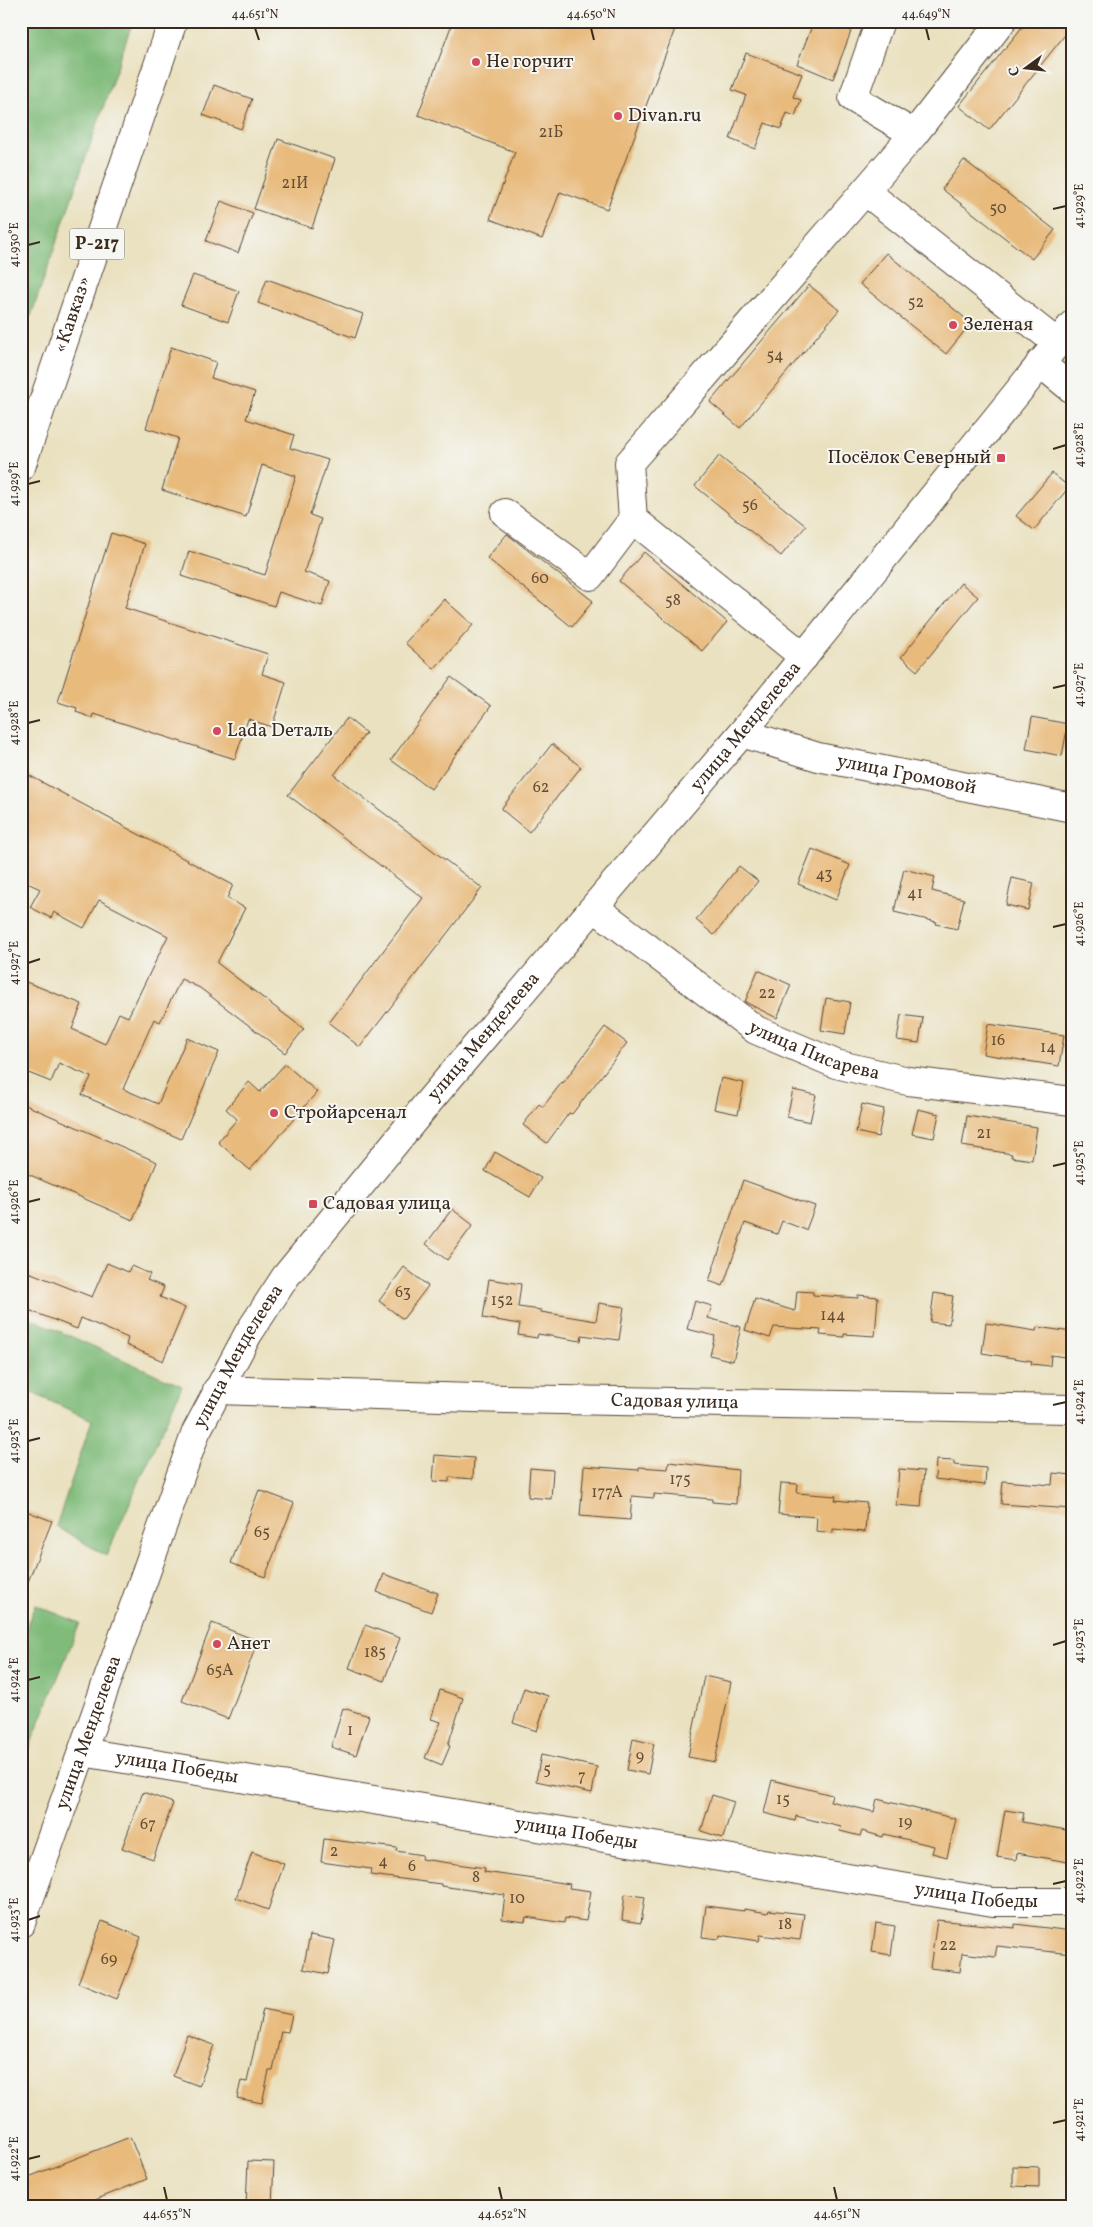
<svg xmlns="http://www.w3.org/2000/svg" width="1093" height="2227" font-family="Vollkorn,serif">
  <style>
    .forest { fill: #80bb7a; stroke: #5e724c }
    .building { fill: #e8ba7b }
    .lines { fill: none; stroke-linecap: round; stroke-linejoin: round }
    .minor-casing { stroke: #554536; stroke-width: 30 }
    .major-casing { stroke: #554536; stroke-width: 30 }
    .highway-casing { stroke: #554536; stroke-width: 30 }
    .minor { stroke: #fff; stroke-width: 28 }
    .major { stroke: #fff; stroke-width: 28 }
    .highway { stroke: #fff; stroke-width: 28 }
    .ticks { fill: none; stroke: #3b2a1e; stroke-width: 2 }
    .poi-dot { fill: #d1495b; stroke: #f6f6f2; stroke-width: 2 }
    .labels { text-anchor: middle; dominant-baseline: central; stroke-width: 4; stroke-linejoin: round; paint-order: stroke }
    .number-label { font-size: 16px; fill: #664e35 }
    .shield { fill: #f6f6f2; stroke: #73675e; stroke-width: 1 }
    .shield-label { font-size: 18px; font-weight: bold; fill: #3b2a1e }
    .poi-label { font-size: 19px; fill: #3b2a1e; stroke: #f6f6f2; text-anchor: start }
    .street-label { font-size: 19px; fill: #3b2a1e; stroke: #f6f6f2 }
    .neatline { fill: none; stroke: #3b2a1e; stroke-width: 2 }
    .ticks-label { font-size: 12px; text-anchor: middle; fill: #3b2a1e }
  </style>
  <rect width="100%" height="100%" fill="#f6f6f2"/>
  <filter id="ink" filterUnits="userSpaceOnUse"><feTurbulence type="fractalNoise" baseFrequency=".02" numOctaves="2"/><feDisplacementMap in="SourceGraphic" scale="10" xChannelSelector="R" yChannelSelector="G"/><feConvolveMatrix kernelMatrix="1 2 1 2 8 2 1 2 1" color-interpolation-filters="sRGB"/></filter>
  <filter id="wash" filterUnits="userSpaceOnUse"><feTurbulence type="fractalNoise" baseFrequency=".0096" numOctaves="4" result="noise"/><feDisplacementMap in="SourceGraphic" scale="20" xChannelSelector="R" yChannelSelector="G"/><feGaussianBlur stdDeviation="1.12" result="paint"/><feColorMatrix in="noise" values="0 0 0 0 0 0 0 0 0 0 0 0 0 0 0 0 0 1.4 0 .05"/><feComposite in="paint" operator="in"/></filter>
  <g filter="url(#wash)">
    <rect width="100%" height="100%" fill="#eae1c0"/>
    <path class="forest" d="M21 21H133L31 316 21 315Z
      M21 1314 182 1386 106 1556 56 1526 92 1420 21 1388Z
      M35 1605 80 1623 21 1768V1640Z"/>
    <g id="blocks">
      <path class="building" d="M453 21H678L607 209 560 192 542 239 490 219 515 152 418 115Z
        M814 21H855L833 79 797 64Z
        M1027 21H1072V26L989 130 959 106Z
        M746 53 802 74 793 97 801 100 795 116 787 113 781 129 765 123 755 149 730 139 746 95 732 90Z
        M214 85 252 99 241 129 203 115Z
        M278 139 335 159 312 228 254 209Z
        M964 160 1055 230 1032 259 942 189Z
        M221 201 253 213 238 253 206 241Z
        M886 253 971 323 946 354 860 284Z
        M193 275 239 291 228 322 181 305Z
        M267 279 363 314 355 338 258 303Z
        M809 285 839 310 740 428 710 402Z
        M171 347 216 362 211 378 255 392 246 419 294 435 290 448 328 460 310 515 321 519 304 572 330 581 322 606 279 592 274 606 181 576 189 551 265 575 296 476 262 465 246 517 162 490 178 438 146 428Z
        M719 456 806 526 781 556 695 486Z
        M1052 473 1069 487 1034 530 1016 516Z
        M111 533 145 544 125 608 268 654 262 674 286 682 272 727 248 719 235 759 94 714 93 718 76 712 77 708 58 702Z
        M507 534 593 601 572 627 487 558Z
        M644 552 727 622 702 651 619 581Z
        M961 583 978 597 917 671 901 657Z
        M444 599 473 625 434 669 405 643Z
        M451 677 491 706 431 789 391 760Z
        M1032 717 1068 724 1062 756 1026 749Z
        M347 718 366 733 334 775 482 888 360 1047 329 1023 423 898 288 795Z
        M552 744 581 767 529 832 501 809Z
        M21 771 233 885 227 898 245 908 217 963 304 1029 285 1053 200 988 181 979 160 1022 154 1019 123 1089 158 1104 187 1038 219 1052 181 1139 82 1095 91 1077 59 1063 51 1082 21 1070V980L82 1004 72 1029 105 1044 119 1013 128 1017 168 936 99 900 84 928 54 912 51 918 30 907 40 889 21 880Z
        M812 849 850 865 836 900 798 884Z
        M739 866 758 881 714 935 696 920Z
        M904 869 935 877 932 891 964 899 957 929 936 924 937 922 894 912Z
        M1012 878 1034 883 1028 910 1006 905Z
        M758 970 791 985 777 1018 745 1002Z
        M826 998 850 1002 845 1034 821 1030Z
        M901 1015 923 1018 919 1043 897 1040Z
        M988 1024 1064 1035 1059 1066 983 1054Z
        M605 1027 627 1043 572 1114 569 1113 547 1143 523 1125 539 1104 543 1107 562 1082 563 1083Z
        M285 1064 317 1092 250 1170 218 1142 237 1119 226 1109 249 1082 260 1092Z
        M721 1078 744 1083 738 1114 714 1109Z
        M793 1090 816 1095 810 1122 787 1117Z
        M21 1103 157 1162 133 1220 21 1171Z
        M862 1104 884 1109 878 1137 856 1132Z
        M918 1109 939 1114 934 1138 912 1134Z
        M967 1116 1037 1127 1032 1160 1011 1157 1012 1154 962 1146Z
        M495 1152 541 1178 530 1197 485 1171Z
        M743 1180 815 1206 806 1230 782 1221 777 1234 745 1223 723 1286 709 1281Z
        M452 1209 473 1225 447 1260 426 1244Z
        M107 1263 128 1272 131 1266 150 1274 147 1280 164 1287 160 1297 185 1308 163 1361 126 1345 128 1338 81 1318 77 1329 21 1307V1269L92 1297Z
        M404 1267 428 1286 403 1319 379 1301Z
        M489 1279 521 1284 518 1307 541 1310V1312L596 1321 599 1303 624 1307 619 1340 582 1335 581 1341 538 1334 537 1338 518 1335 520 1324 483 1318Z
        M797 1291 813 1292V1295L858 1298V1295L878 1297 875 1336 844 1334V1337L820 1335 821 1330 774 1327 770 1338 745 1330 755 1299 795 1311Z
        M934 1293 953 1296 949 1324 930 1322Z
        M695 1301 712 1306 708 1318 741 1327 733 1361 710 1355 715 1336 687 1329Z
        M986 1323 1036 1331 1037 1327 1072 1332V1358L1051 1355 1050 1366 1031 1364 1032 1361 982 1353Z
        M435 1455 474 1458 473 1479 449 1477V1482L433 1481Z
        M936 1460 954 1461V1465L986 1468 985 1485 935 1479Z
        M669 1462 738 1470 736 1504 712 1502V1499L654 1494V1498L632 1496 630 1520 580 1516 584 1466 639 1470V1467L668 1469Z
        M530 1468 553 1470 551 1499 528 1497Z
        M899 1469 924 1471 921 1507 896 1505Z
        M1053 1473 1072 1475V1509L1001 1504 1003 1481 1052 1485Z
        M781 1483 798 1484 797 1493 836 1496 835 1500 867 1503 865 1532 833 1529V1533L816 1531 817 1517 778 1514Z
        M259 1490 294 1503 265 1577 231 1563Z
        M21 1509 52 1521 22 1597H21Z
        M384 1574 438 1593 431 1612 377 1592Z
        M212 1623 258 1641 228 1719 182 1701Z
        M365 1625 400 1638 384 1681 349 1668Z
        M704 1676 731 1682 715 1762 688 1757Z
        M524 1688 548 1696 537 1731 513 1723Z
        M440 1690 463 1698 448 1745 450 1746 442 1765 425 1758 441 1722 431 1719Z
        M343 1708 369 1716 356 1755 331 1747Z
        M633 1739 654 1744 648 1774 627 1770Z
        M541 1755 597 1767 592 1793 536 1781Z
        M772 1780 832 1795 830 1801 874 1812 877 1799 956 1819 947 1857 932 1853 934 1846 884 1834 883 1837 862 1831 860 1836 840 1831 841 1827 796 1816 795 1821 764 1813Z
        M143 1792 173 1803 153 1859 122 1848Z
        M712 1795 734 1802 723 1838 701 1831Z
        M1005 1810 1024 1813 1022 1822 1072 1831 1068 1862 1017 1853 1016 1860 997 1857Z
        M324 1839 397 1848 396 1851 422 1855 421 1859 485 1868 484 1872 570 1884 569 1888 591 1891 586 1921 565 1918 564 1923 526 1917 525 1922 502 1919 505 1895 441 1886V1884L370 1875 371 1869 321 1862Z
        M252 1852 284 1864 268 1910 236 1898Z
        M625 1894 645 1897 641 1923 622 1920Z
        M706 1906 744 1911V1909L768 1913 769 1910 804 1914 800 1940 760 1935 759 1941 720 1935 719 1939 702 1937Z
        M937 1920 1015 1928V1924L1072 1931V1954L997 1946 995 1957 962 1953 960 1972 930 1968Z
        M102 1921 141 1937 117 1999 78 1983Z
        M876 1923 895 1926 891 1955 872 1952Z
        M310 1935 335 1940 328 1974 303 1969Z
        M263 2009 292 2015 288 2032 281 2031 273 2071H269L262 2103 237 2098 241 2081 247 2082Z
        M187 2035 214 2045 199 2086 173 2076Z
        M130 2137 147 2179 80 2206H21V2180Z
        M248 2161 274 2162 272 2206H246Z
        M1013 2166 1039 2167V2187L1013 2186Z"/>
    </g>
  </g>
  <g filter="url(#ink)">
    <use href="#blocks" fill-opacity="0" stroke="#554536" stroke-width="1"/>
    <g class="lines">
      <defs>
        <g id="minor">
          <path d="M880 21 853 98 914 134"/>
          <path d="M1002 21 914 134 865 191 1057 343"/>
          <path d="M1040 363 1072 389"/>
          <path d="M505 513 590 576 633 519"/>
          <path d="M804 657 633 519 629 463 865 191"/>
          <path id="s1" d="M742 733 818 757 1072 808"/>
          <path id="s2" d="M595 908 756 1030 836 1064 908 1081 1072 1101"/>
          <path id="s3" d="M217 1390 506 1399 1072 1409"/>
          <path id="s4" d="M82 1752 993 1902H1072"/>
        </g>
        <g id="major">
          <path id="s5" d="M21 1923 196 1432 248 1334 286 1276 431 1099 742 733 1072 325"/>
        </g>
        <g id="highway">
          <path id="s6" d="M21 467 173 21"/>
        </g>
      </defs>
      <use href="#minor" class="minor-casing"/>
      <use href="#major" class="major-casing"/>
      <use href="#highway" class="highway-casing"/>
      <use href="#minor" class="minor"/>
      <use href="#major" class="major"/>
      <use href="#highway" class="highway"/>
    </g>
  </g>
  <path class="ticks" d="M255 28 259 40M591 28 594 40M926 28 929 40M1053 209 1066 206M28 245 40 242M1053 449 1066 445M28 484 40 481M1053 688 1066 685M28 723 40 720M1053 927 1066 924M28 963 40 959M1053 1166 1066 1163M28 1202 40 1199M1053 1405 1066 1402M28 1441 40 1438M1053 1645 1066 1641M28 1680 40 1677M1053 1884 1066 1881M28 1920 40 1916M1053 2123 1066 2120M28 2159 40 2156M164 2187 167 2200M499 2187 502 2200M834 2187 837 2200"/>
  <g class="poi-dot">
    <circle cx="476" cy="62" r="5"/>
    <circle cx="618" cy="116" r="5"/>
    <circle cx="953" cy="325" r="5"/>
    <rect x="996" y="453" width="10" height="10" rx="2.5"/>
    <circle cx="217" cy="731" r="5"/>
    <circle cx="274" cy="1113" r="5"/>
    <rect x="308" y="1199" width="10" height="10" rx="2.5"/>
    <circle cx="217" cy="1644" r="5"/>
  </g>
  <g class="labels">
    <g class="number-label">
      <text x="551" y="133">21Б</text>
      <text x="295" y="184">21И</text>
      <text x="998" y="209">50</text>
      <text x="916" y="303">52</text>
      <text x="775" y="356">54</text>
      <text x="750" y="506">56</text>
      <text x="540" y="579">60</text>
      <text x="673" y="601">58</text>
      <text x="541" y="788">62</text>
      <text x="824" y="875">43</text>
      <text x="915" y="894">41</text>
      <text x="767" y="994">22</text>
      <text x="998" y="1041">16</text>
      <text x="1048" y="1048">14</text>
      <text x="984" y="1134">21</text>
      <text x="403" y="1293">63</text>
      <text x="502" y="1301">152</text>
      <text x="833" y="1316">144</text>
      <text x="680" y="1480">175</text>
      <text x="607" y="1493">177А</text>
      <text x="262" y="1533">65</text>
      <text x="375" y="1653">185</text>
      <text x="220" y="1671">65А</text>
      <text x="350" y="1731">1</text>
      <text x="640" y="1757">9</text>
      <text x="547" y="1770">5</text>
      <text x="582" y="1777">7</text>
      <text x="783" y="1800">15</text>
      <text x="905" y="1823">19</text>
      <text x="148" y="1825">67</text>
      <text x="334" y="1852">2</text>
      <text x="383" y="1862">4</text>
      <text x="412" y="1867">6</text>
      <text x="476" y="1878">8</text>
      <text x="517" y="1899">10</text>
      <text x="785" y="1925">18</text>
      <text x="948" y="1946">22</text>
      <text x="109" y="1960">69</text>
    </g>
    <rect class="shield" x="69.5" y="228.5" width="55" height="31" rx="4"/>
    <g class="shield-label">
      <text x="97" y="244">Р-217</text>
    </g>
    <g class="poi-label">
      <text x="486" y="62">Не горчит</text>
      <text x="628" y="116">Divan.ru</text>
      <text x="963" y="325">Зеленая</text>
      <text x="991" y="458" text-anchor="end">Посёлок Северный</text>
      <text x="227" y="731">Lada Dеталь</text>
      <text x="284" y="1113">Стройарсенал</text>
      <text x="323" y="1204">Садовая улица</text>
      <text x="227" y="1644">Анет</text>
    </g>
    <g class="street-label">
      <text stroke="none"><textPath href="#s6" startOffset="161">«Кавказ»</textPath></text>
      <text stroke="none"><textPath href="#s5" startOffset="1418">улица Менделеева</textPath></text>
      <text stroke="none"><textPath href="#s1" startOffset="170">улица Громовой</textPath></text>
      <text stroke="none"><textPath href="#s5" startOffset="1012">улица Менделеева</textPath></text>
      <text stroke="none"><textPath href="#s2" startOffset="264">улица Писарева</textPath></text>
      <text stroke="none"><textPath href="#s5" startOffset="608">улица Менделеева</textPath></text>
      <text stroke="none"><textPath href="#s3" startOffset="458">Садовая улица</textPath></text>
      <text stroke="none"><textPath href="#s5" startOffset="202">улица Менделеева</textPath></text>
      <text stroke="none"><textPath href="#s4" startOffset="96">улица Победы</textPath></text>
      <text stroke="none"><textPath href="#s4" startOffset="501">улица Победы</textPath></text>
      <text stroke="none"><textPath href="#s4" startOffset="906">улица Победы</textPath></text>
    </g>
  </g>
  <rect width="1093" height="2227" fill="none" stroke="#f6f6f2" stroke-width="55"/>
  <g transform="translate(1026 68) rotate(255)" stroke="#f6f6f2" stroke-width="4" paint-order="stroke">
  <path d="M0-4L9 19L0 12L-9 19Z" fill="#3b2a1e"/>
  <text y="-8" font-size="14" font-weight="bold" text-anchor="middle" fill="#3b2a1e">С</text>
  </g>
  <rect x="28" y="28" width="1038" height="2172" class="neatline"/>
  <g class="ticks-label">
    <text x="255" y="18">44.651°N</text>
    <text x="591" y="18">44.650°N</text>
    <text x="926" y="18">44.649°N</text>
    <text transform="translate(1079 206) rotate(-90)" y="4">41.929°E</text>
    <text transform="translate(14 245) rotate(-90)" y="4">41.930°E</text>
    <text transform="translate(1079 445) rotate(-90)" y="4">41.928°E</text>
    <text transform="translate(14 484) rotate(-90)" y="4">41.929°E</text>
    <text transform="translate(1079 685) rotate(-90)" y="4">41.927°E</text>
    <text transform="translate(14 723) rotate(-90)" y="4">41.928°E</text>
    <text transform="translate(1079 924) rotate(-90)" y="4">41.926°E</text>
    <text transform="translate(14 963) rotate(-90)" y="4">41.927°E</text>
    <text transform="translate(1079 1163) rotate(-90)" y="4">41.925°E</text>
    <text transform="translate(14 1202) rotate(-90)" y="4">41.926°E</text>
    <text transform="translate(1079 1402) rotate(-90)" y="4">41.924°E</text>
    <text transform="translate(14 1441) rotate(-90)" y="4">41.925°E</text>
    <text transform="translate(1079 1641) rotate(-90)" y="4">41.923°E</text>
    <text transform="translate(14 1680) rotate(-90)" y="4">41.924°E</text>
    <text transform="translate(1079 1881) rotate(-90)" y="4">41.922°E</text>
    <text transform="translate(14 1920) rotate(-90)" y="4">41.923°E</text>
    <text transform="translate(1079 2120) rotate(-90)" y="4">41.921°E</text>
    <text transform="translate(14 2159) rotate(-90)" y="4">41.922°E</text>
    <text x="167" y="2218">44.653°N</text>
    <text x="502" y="2218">44.652°N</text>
    <text x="837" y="2218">44.651°N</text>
  </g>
</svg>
